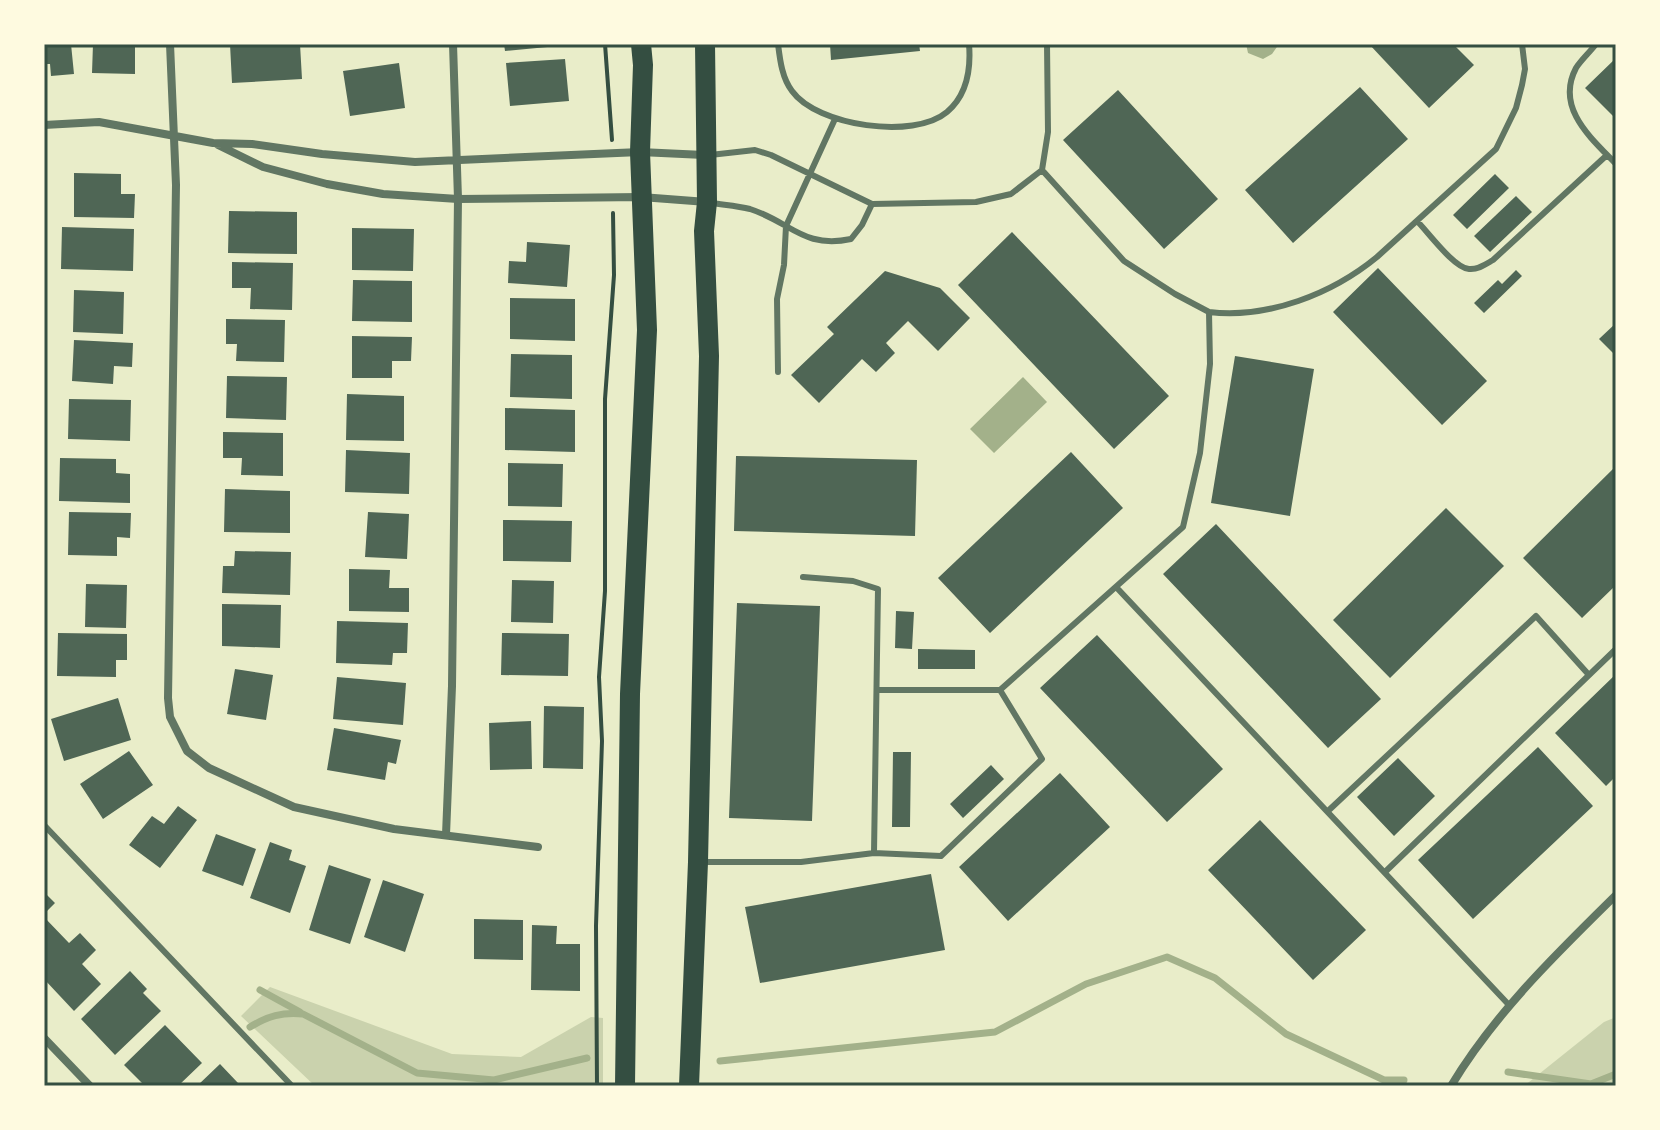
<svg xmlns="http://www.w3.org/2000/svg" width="1660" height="1130" font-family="Literata,serif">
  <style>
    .green { fill: #cad2ad }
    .water { fill: #a3b18a }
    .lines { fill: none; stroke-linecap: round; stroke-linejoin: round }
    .stream { stroke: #a3b18a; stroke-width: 7 }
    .building { fill: #4f6655 }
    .path { stroke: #344e41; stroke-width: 4 }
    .service { stroke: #617663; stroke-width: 6 }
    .minor { stroke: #617663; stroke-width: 8 }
    .primary { stroke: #344e41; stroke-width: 20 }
    .neatline { fill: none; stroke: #344e41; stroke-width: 3 }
  </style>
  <rect width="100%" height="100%" fill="#e9edc9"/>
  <path class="green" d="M270 987 452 1054 521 1057 591 1017 603 1018V1086H315L241 1016Z
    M1616 1017V1086H1524L1604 1022Z"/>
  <path class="water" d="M1246 44H1279L1272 54 1263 59 1248 53Z
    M1023 377 1047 402 994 453 970 429Z"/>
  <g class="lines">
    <path class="stream" d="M260 990 300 1012
      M250 1027C268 1016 282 1012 303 1014L417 1073 494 1080 587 1058
      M720 1061 995 1032 1086 984 1167 957 1215 978 1286 1034 1384 1080H1404
      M1508 1072 1591 1084 1616 1074"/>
  </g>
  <path class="building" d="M44 44H71L74 74 51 76 50 64H44Z
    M93 44H135V74L92 73Z
    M230 44H300L302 79 232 83Z
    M504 44H558V46L505 51Z
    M830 44H919L920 51 831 60Z
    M1369 44H1453L1474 65 1429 108Z
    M1616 58V119L1585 88Z
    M565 59 569 101 510 106 506 63Z
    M399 63 405 108 350 116 343 71Z
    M1360 87 1408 139 1293 243 1245 190Z
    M1118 90 1218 199 1164 249 1063 140Z
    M74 173 121 174V194H135L134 218 74 217Z
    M1495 174 1509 188 1467 229 1453 215Z
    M1516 196 1532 212 1490 252 1474 236Z
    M229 211 297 212V254L228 253Z
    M62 227 134 229 133 271 61 269Z
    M352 228 414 229 413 271 352 270Z
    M1012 232 1169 396 1114 449 958 285Z
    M527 242 570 245 567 287 508 283 509 261 526 262Z
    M232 262 293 263 292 310 250 309 251 288H232Z
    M1378 268 1487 381 1442 425 1333 312Z
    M1516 270 1522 276 1484 313 1474 303 1498 280 1502 284Z
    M885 271 940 288 970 318 938 351 908 321 886 343 895 353 876 372 862 359 819 403 791 375 834 334 827 327Z
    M353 280 412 281V322L352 321Z
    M74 290 124 292 123 334 73 332Z
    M510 298 575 299V341L510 339Z
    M226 319 285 320 284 362 236 361 237 344H226Z
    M1616 323V356L1599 339Z
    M352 336 412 337 411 361H392V378H352Z
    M74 340 133 343 132 367 114 366 113 384 72 381Z
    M511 354 572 355V399L510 397Z
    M1235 356 1314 369 1290 516 1211 503Z
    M227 376 287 377 286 420 226 418Z
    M347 394 404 396V441L346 440Z
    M69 399 131 400 130 441 68 439Z
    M505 408 575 410V452L505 450Z
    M223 432 283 433V476L241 475 242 458H223Z
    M346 450 410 453 409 494 345 492Z
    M1071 452 1123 508 990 633 938 578Z
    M736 456 917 460 915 536 734 531Z
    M60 458 116 459V473L130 474V503L59 501Z
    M508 463 563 464 562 507 508 506Z
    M1616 466V585L1582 618 1523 558Z
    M225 489 290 491V533L224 532Z
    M1446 508 1504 566 1390 678 1333 620Z
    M69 512 131 513 130 538 117 537V556L68 555Z
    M368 512 409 514 407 559 365 557Z
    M503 520 572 521 571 562 503 561Z
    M1216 524 1381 699 1328 748 1163 574Z
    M235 551 291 552 290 595 222 593 223 566H234Z
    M349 569 390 570 389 588H409V612L349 611Z
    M512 580 554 581 553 623 511 622Z
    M86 584 127 585 126 628 85 627Z
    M737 603 820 606 812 821 729 818Z
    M222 604 281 605 280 648 222 646Z
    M896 611 914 612 912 649 895 648Z
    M337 621 408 623 407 653H393L392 665 336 663Z
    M58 633 127 634V660H116V677L57 676Z
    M502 633 569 634 568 676 501 675Z
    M1097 635 1223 769 1167 822 1040 688Z
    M918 649 975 650V669H918Z
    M235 669 273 675 266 720 227 714Z
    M1616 674V776L1606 786 1555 733Z
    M337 677 406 683 403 725 333 719Z
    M118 698 131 740 64 761 51 719Z
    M544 706 584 707 583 769 543 768Z
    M531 721 532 769 490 770 489 723Z
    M334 728 401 740 396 764 388 762 385 780 327 770Z
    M1538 747 1593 806 1473 919 1418 860Z
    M129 751 153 785 103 819 80 784Z
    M893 752H911L910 827H892Z
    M1398 758 1435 796 1394 836 1357 797Z
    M991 765 1004 779 963 818 950 804Z
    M1060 773 1110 827 1008 921 959 867Z
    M178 806 197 820 160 868 129 845 152 816 164 824Z
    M1260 820 1366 930 1313 980 1208 870Z
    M216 834 256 849 243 886 202 871Z
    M270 842 292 850 289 860 306 866 290 913 250 898Z
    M329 865 371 879 350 944 309 930Z
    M931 874 945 950 760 983 745 907Z
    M383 880 424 894 405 952 364 937Z
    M44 892 55 903 44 914Z
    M44 917 69 943 80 933 96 950 82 964 101 984 74 1011 44 979Z
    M474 919 523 920V960L474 959Z
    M532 925 557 926 556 944H580V991L531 990Z
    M130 971 147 989 143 993 161 1011 115 1055 81 1019Z
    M165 1025 202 1063 178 1086H145L124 1065Z
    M220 1064 238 1083 234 1086H197Z"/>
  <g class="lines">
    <path class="path" d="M605 44 612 140
      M597 1086 596 926 602 741 599 677 605 591V399L614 275 613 213"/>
    <path class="service" d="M778 44C780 60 782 78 792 91 817 126 914 140 947 112 967 95 971 68 969 44
      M1596 44C1590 52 1581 60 1576 68 1555 108 1591 138 1616 164
      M710 155 755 150 771 155 872 204 976 202 1011 194 1042 170 1048 132 1047 44
      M712 203C725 205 738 206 750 209 791 222 803 249 851 239L862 225 872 204
      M1417 221C1428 232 1454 268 1469 269 1478 270 1486 264 1493 260L1607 155
      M1209 312C1268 319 1332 294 1377 257L1496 149 1516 108 1522 85 1525 69 1522 44
      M778 372 777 299 784 265 786 226 835 119
      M803 577 853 581 878 589 874 853
      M1117 588 1509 1005
      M877 690H1000L1183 527 1200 453 1210 364 1209 312 1175 294 1124 261 1042 170
      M1328 811 1536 616 1589 675
      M44 825 292 1086
      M702 862H801L874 853 941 856 1042 759 1000 690
      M1385 872 1616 649"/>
    <path class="minor" d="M170 44 176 185 168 698 170 717 187 751 209 768 294 807 394 829 538 847
      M44 125 99 122 213 143 252 144 322 154 415 162 640 152 704 155
      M218 145 263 167 327 184 383 194 458 199 641 197 707 202
      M446 835 452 686 458 199 453 44
      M44 1038 90 1086
      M1451 1086C1495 1013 1556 954 1616 895"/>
    <path class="primary" d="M625 1086 630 694 647 330 640 152 643 65 641 44
      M689 1086 698 862 709 356 704 231 707 202 705 44"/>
  </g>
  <rect width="1660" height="1130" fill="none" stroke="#fefae0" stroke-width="92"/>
  <rect x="46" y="46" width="1568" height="1038" class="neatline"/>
</svg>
